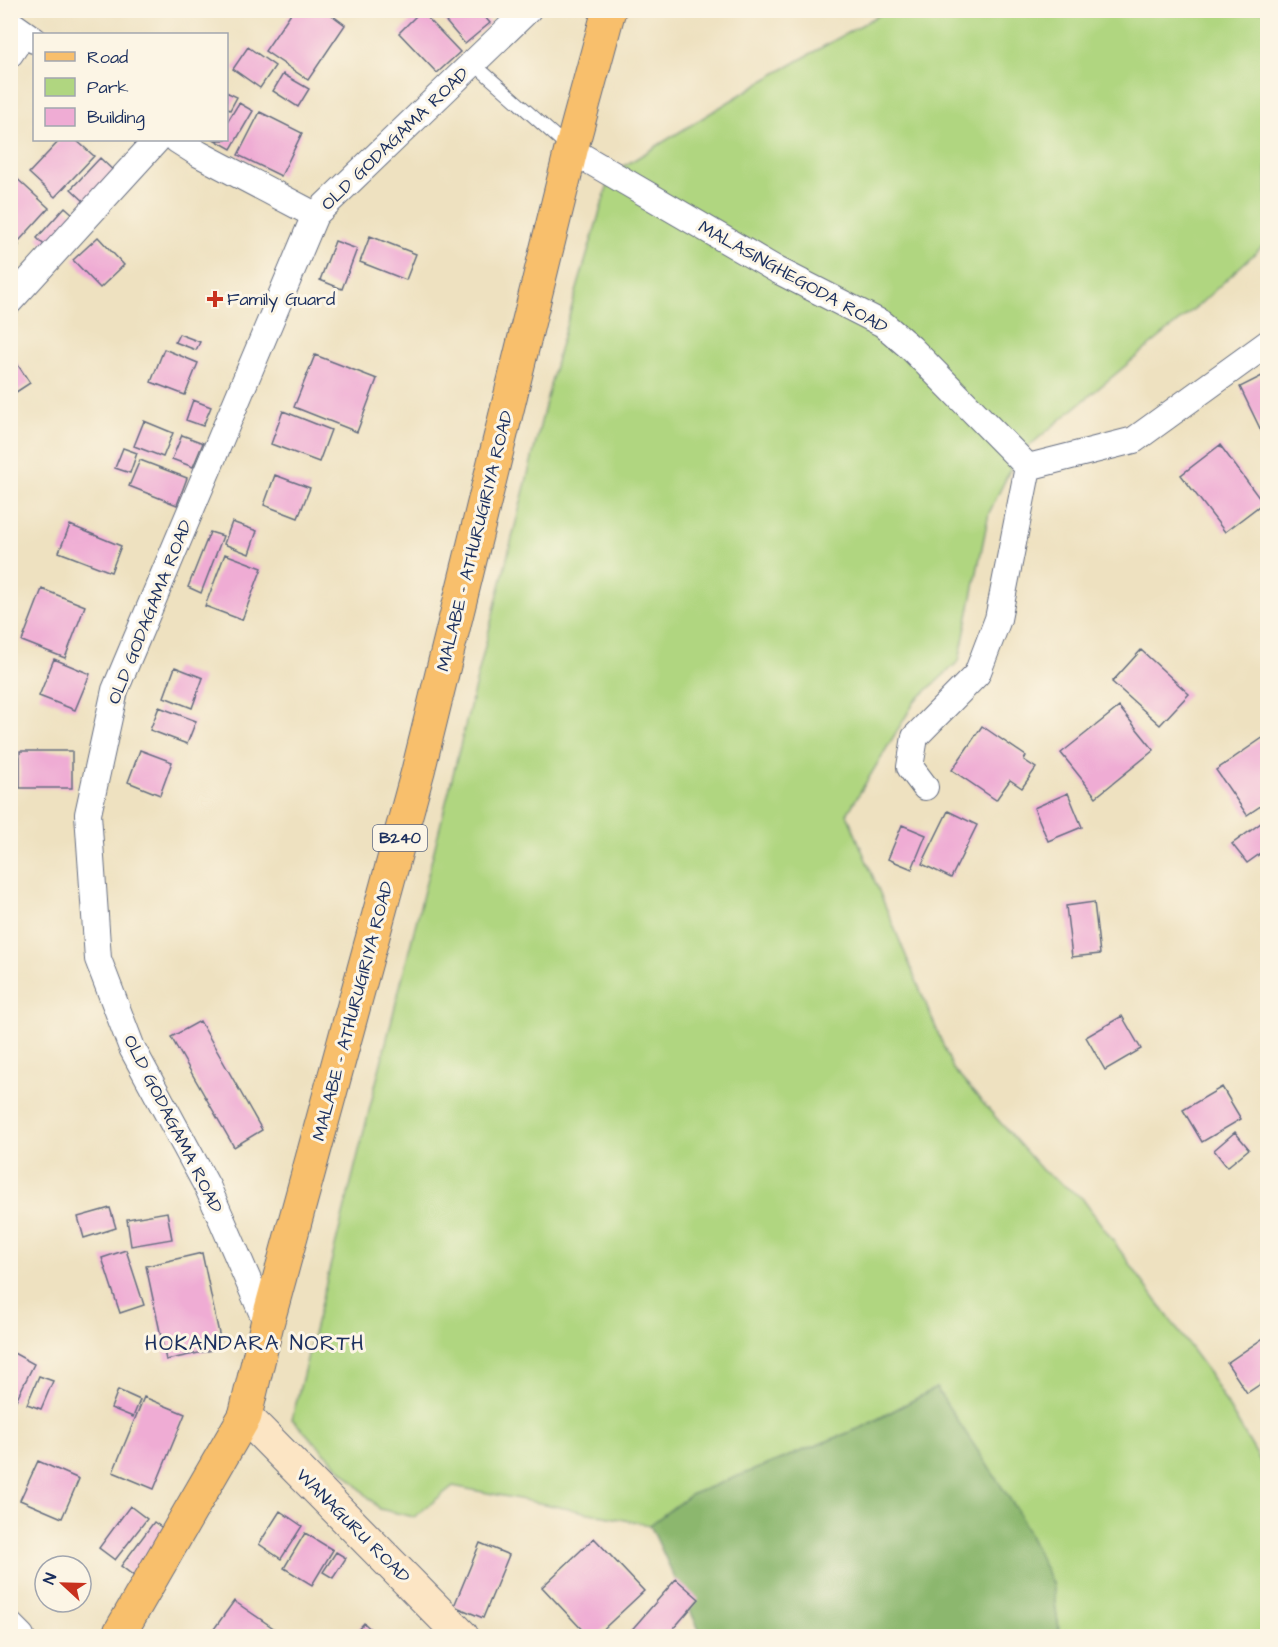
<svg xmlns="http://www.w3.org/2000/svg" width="1278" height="1647" font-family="'Architects Daughter',sans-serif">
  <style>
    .green { fill: #b0d680; stroke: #66826f; stroke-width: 1.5 }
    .forest { fill: #8cb76e; stroke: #547366; stroke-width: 1.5 }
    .building { fill: #efacd4 }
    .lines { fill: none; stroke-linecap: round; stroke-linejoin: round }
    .lane-casing { stroke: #656d80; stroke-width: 14 }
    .street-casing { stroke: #656d80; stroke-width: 28 }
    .secondary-casing { stroke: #656d80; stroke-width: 35 }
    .primary-casing { stroke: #656d80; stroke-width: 35 }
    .lane { stroke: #fff; stroke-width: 12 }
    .street { stroke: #fff; stroke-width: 26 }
    .secondary { stroke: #fce5c4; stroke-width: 33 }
    .primary { stroke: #f8bf6c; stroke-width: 33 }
    .poi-dot { fill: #c8321e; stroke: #fcf5e5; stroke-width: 2 }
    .labels { text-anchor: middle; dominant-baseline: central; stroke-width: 6; stroke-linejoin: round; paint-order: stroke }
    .shield { fill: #fcf5e5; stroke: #5e6a86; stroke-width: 1.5 }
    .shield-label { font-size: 16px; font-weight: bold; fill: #1b2f5e }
    .street-label { font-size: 18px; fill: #1b2f5e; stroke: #fcf5e5 }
    .poi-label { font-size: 18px; fill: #1b2f5e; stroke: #fcf5e5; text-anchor: start }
    .quarter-label { font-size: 21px; letter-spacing: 1.5px; fill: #1b2f5e; stroke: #fcf5e5 }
  </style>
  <rect width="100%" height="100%" fill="#fcf5e5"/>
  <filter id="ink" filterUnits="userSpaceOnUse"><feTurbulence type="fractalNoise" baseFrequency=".0167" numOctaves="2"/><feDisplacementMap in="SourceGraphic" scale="12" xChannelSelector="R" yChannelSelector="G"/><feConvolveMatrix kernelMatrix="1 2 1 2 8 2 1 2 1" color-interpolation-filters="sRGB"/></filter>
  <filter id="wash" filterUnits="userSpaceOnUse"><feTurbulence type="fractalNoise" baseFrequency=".008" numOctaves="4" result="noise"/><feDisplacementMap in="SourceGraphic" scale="24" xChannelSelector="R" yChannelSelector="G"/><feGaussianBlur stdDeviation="1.35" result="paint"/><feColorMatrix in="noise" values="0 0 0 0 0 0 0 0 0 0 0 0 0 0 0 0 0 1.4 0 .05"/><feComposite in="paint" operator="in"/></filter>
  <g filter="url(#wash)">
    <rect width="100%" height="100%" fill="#eee1c0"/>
    <path class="green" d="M886 11H1267V242L1201 303 1017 456 989 513 959 661 915 701 847 814 953 1069 1043 1171 1082 1198 1206 1369 1267 1472V1636H1060L1052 1583 936 1388 863 1427 691 1495 650 1525 453 1486 414 1517 380 1509 292 1419 559 350 611 174 766 79Z"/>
    <path class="forest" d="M936 1388 1016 1508 1052 1583 1060 1636H702L650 1525 690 1495 863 1427Z"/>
    <g id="blocks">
      <path class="building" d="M293 10H325L345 25 308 80 265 51Z
        M436 10H479L490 23 465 44Z
        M421 11 460 52 437 73 399 33Z
        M248 47 275 66 260 88 233 69Z
        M283 74 309 89 298 107 273 91Z
        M226 92 237 97 230 110 226 108Z
        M239 103 253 111 231 149 215 140H226V124Z
        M260 112 302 133 281 176 238 155Z
        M60 140H76L94 156 55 197 29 173Z
        M100 158 117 174 88 205 71 189Z
        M12 174 49 208 19 241 10 233Z
        M65 207 74 215 45 246 37 238Z
        M370 236 416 254 406 280 360 262Z
        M98 237 124 265 100 288 73 260Z
        M10 241 19 245 11 265H10Z
        M335 241 357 249 342 289 320 280Z
        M179 334 200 342 196 350 175 342Z
        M164 349 198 363 185 395 151 382Z
        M10 353 30 383 10 396Z
        M315 355 377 379 357 432 294 407Z
        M1268 373V445L1240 387Z
        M193 400 211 407 203 426 186 420Z
        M283 411 331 430 319 462 271 444Z
        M144 421 173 433 163 457 134 446Z
        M182 435 203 443 193 467 172 459Z
        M1220 445 1263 503 1225 532 1181 475Z
        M123 448 137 453 130 473 115 468Z
        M140 460 187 478 177 505 129 486Z
        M275 475 310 488 298 518 264 505Z
        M232 522 257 531 249 554 224 544Z
        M70 525 121 546 111 572 59 552Z
        M210 532 223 536 201 593 188 587Z
        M225 554 262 568 242 620 205 606Z
        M42 589 85 606 65 658 22 641Z
        M1141 650 1189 694 1160 725 1112 682Z
        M54 659 90 674 75 710 39 696Z
        M175 667 203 678 192 708 164 697Z
        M159 707 196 721 187 744 150 730Z
        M1119 707 1154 750 1096 797 1061 753Z
        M982 726 1026 756 1024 760 1036 768 1022 788 1010 780 996 800 952 770Z
        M1264 737 1268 743V801L1247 815 1216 770Z
        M140 750 172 762 160 795 128 782Z
        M20 751H72V788H20Z
        M10 752H17V786H10Z
        M1068 793 1082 827 1048 841 1034 808Z
        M948 811 977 825 951 878 922 864Z
        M1268 818V848L1247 863 1232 844Z
        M902 825 926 835 912 869 888 859Z
        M1094 902 1100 954 1072 957 1066 906Z
        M1122 1016 1141 1049 1105 1070 1086 1037Z
        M200 1021 262 1130 234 1147 171 1037Z
        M1222 1087 1241 1119 1202 1142 1183 1110Z
        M1235 1132 1249 1149 1227 1167 1214 1150Z
        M110 1208 116 1228 84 1238 78 1217Z
        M167 1212 172 1239 131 1246 127 1219Z
        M126 1250 144 1305 120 1313 102 1258Z
        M202 1253 222 1348 166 1360 146 1266Z
        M1268 1335V1379L1247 1393 1227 1363Z
        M10 1351 34 1364 15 1402 10 1400Z
        M39 1376 53 1381 41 1409 27 1404Z
        M118 1390 140 1400 133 1417 111 1408Z
        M144 1397 185 1414 154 1489 113 1472Z
        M38 1461 79 1479 62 1518 20 1500Z
        M130 1506 147 1519 115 1560 99 1548Z
        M280 1511 302 1526 281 1559 259 1544Z
        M154 1522 171 1534 138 1579 121 1566Z
        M305 1533 333 1550 312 1585 284 1568Z
        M594 1538 644 1591 596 1636H588L542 1587Z
        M480 1543 509 1555 483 1618 454 1606Z
        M336 1552 346 1558 333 1578 323 1572Z
        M676 1579 699 1599 667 1636H630L628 1634Z
        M234 1601 285 1636H209Z
        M364 1623 378 1636H352Z"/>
    </g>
  </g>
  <g filter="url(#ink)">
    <use href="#blocks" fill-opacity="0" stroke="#656d80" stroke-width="1.5"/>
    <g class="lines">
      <defs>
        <path id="lane" d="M473 63 569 148"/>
        <path id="street" d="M10 23 34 40
          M10 54 24 33
          M177 140 199 154 315 215
          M571 150 777 270 883 324 911 348 1028 467 1134 440 1268 343
          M10 301 157 140
          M925 787 910 767 915 737 977 674 998 619 1028 467
          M267 1324 208 1188 132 1048 98 959 88 814 115 690 315 215 528 10
          M10 1625 21 1636"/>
        <path id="secondary" d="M245 1416 462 1636"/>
        <path id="primary" d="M118 1636 245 1416 267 1324 418 771 571 150 609 10"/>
      </defs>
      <use href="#lane" class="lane-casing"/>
      <use href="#street" class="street-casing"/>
      <use href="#secondary" class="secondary-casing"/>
      <use href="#primary" class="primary-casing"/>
      <use href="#lane" class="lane"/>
      <use href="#street" class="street"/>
      <use href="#secondary" class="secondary"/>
      <use href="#primary" class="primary"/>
    </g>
  </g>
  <path class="poi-dot" d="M212 290h6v6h6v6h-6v6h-6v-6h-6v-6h6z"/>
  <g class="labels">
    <rect class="shield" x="373" y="825" width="54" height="26" rx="4.5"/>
    <g class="shield-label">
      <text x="400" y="838">B240</text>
    </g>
    <g class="street-label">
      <text transform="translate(395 139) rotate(-44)">OLD GODAGAMA ROAD</text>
      <text transform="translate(793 277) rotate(29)">MALASINGHEGODA ROAD</text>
      <text transform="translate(475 541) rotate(-76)">MALABE - ATHURUGIRIYA ROAD</text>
      <text transform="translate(150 612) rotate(-68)">OLD GODAGAMA ROAD</text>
      <text transform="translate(353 1011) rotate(-75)">MALABE - ATHURUGIRIYA ROAD</text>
      <text transform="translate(173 1124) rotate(63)">OLD GODAGAMA ROAD</text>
      <text transform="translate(353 1526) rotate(45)">WANAGURU ROAD</text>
    </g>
    <g class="poi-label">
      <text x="227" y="299">Family Guard</text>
    </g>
    <g class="quarter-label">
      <text x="255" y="1343">HOKANDARA NORTH</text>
    </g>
  </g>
  <rect width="1278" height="1647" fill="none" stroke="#fcf5e5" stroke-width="36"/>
  <rect x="33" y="33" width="195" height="108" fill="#fcf5e5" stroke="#a2a6af" stroke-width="1.5"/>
  <rect x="45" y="52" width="30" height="9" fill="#f8bf6c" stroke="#a2a6af" stroke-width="1.5"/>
  <text x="87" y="63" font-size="18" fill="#1b2f5e">Road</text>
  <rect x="45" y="78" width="30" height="18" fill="#b0d680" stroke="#a2a6af" stroke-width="1.5"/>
  <text x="87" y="93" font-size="18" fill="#1b2f5e">Park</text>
  <rect x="45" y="108" width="30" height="18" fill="#efacd4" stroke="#a2a6af" stroke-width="1.5"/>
  <text x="87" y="123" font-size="18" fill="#1b2f5e">Building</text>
  <g transform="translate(63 1584) rotate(292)"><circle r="28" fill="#fcf5e5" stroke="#a2a6af" stroke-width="1.5"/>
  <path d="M0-4.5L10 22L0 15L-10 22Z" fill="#c8321e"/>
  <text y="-9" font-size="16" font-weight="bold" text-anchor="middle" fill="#1b2f5e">N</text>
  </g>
</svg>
